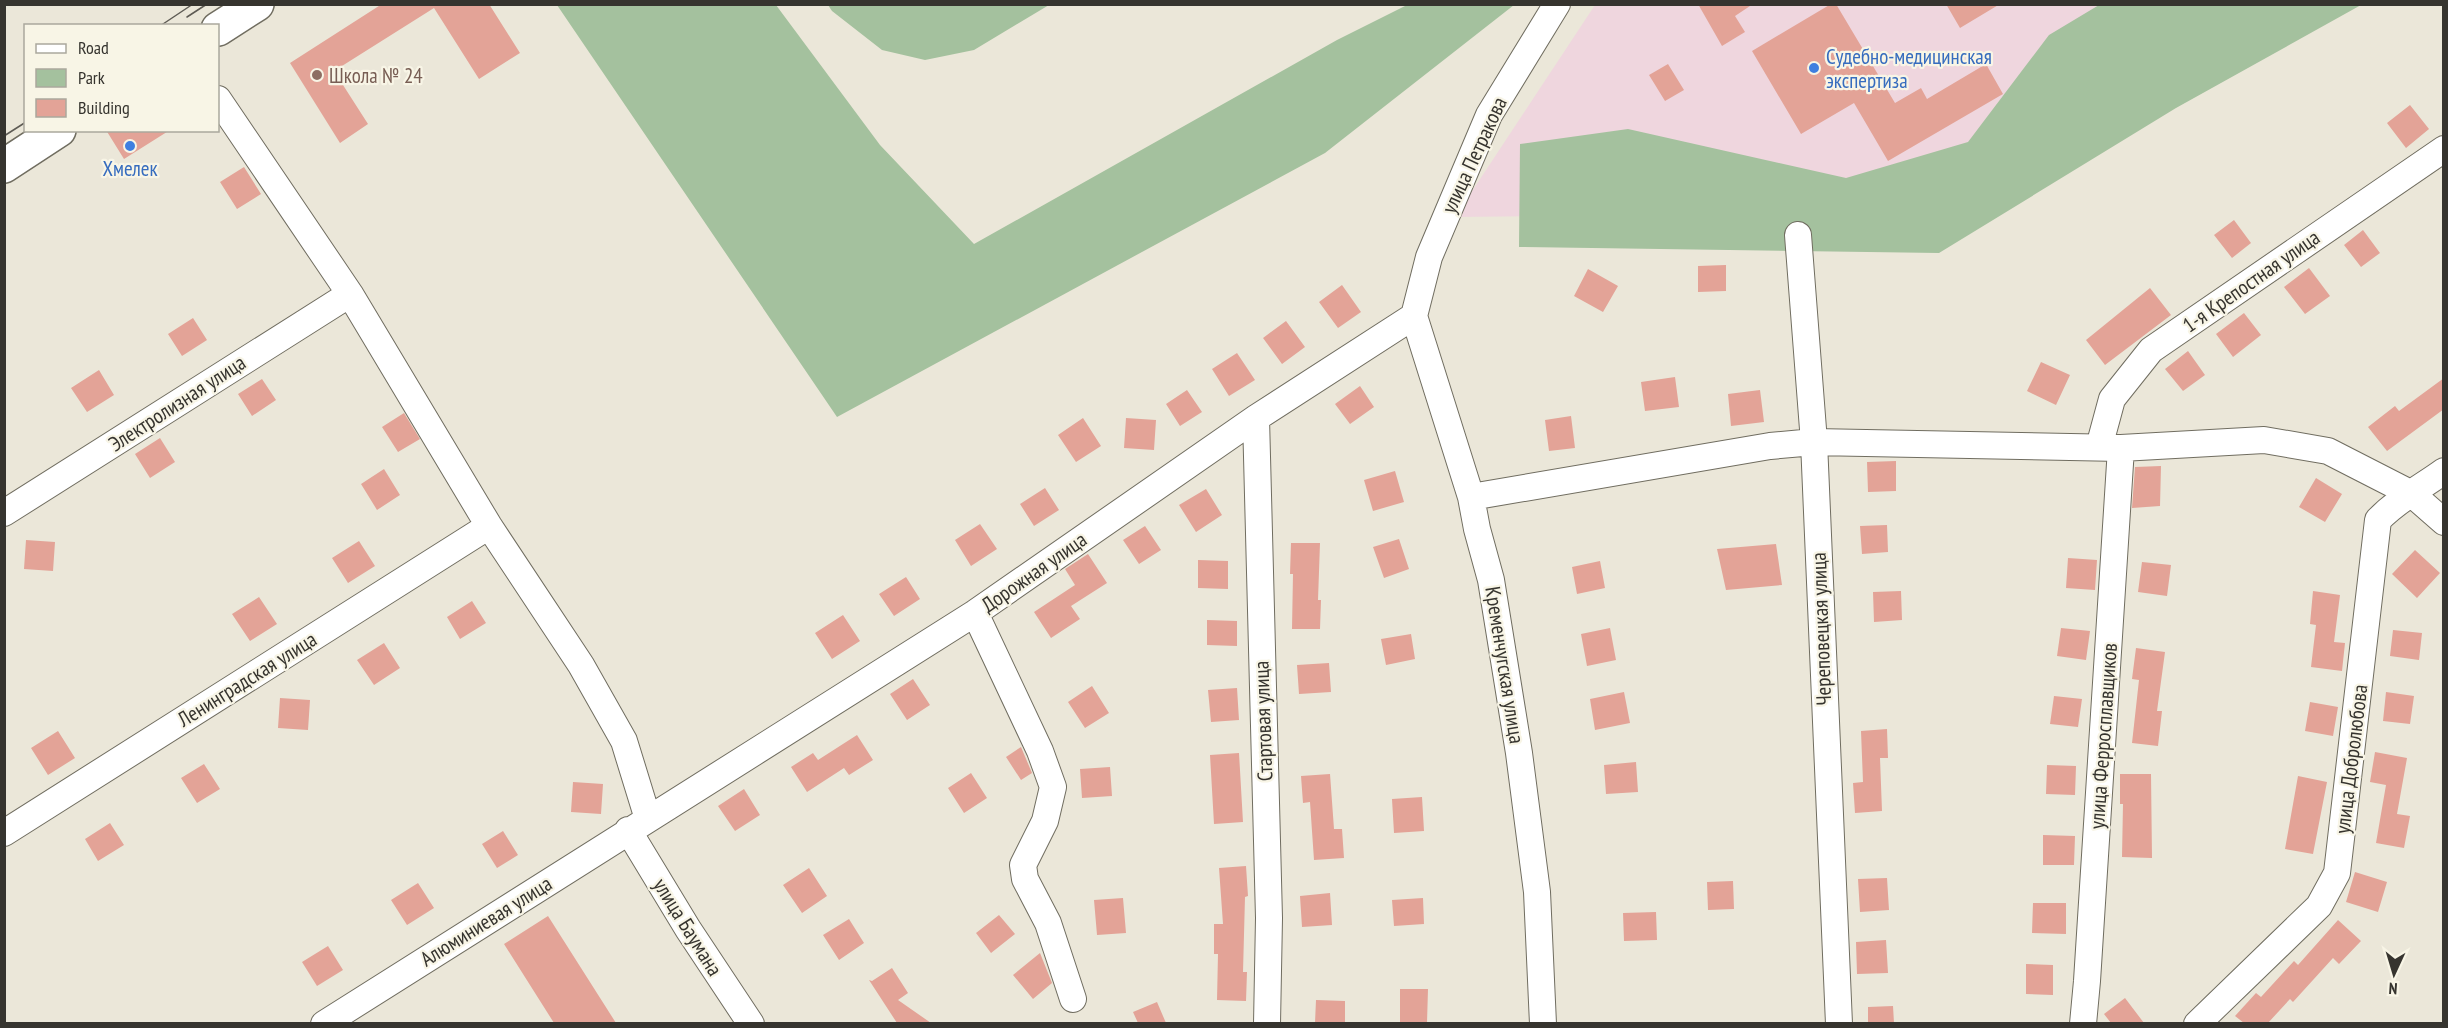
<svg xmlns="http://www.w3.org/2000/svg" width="2448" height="1028" font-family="'PT Sans Narrow',sans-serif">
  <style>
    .medical { fill: #efd6de }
    .green { fill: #a4c19e }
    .building { fill: #e3a397 }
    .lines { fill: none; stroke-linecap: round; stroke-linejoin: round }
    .minor-casing { stroke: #706d60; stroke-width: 28 }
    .major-casing { stroke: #706d60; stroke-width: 36 }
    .minor { stroke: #fff; stroke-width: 26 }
    .major { stroke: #fff; stroke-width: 33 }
    .tram { stroke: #5e5b54; stroke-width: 1.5 }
    .shop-dot { fill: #3f7fe0; stroke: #f8f5e6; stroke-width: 2 }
    .education-dot { fill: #8d6e63; stroke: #f8f5e6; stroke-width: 2 }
    .labels { text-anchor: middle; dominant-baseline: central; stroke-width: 4.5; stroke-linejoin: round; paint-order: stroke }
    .shop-label { font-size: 21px; fill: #366cbe; stroke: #f8f5e6; text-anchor: start }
    .education-label { font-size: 21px; fill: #785e54; stroke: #f8f5e6; text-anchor: start }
    .street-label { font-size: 21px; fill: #36342f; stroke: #f8f5e6 }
  </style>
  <rect width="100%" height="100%" fill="#ebe7d9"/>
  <path class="medical" d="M1595 5H2240L1953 211 1455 217Z"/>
  <path class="green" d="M557 5H776L880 145 974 244 1337 40 1407 5H1514L1325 153 837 417Z
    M828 5H1049L974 50 925 60 882 50 832 11Z
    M2099 5H2361L2176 108 1939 253 1519 247 1520 144 1628 129 1846 178 1968 142 2049 35Z"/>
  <path class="building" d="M382 4H489L520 53 479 79 434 8 334 71 368 124 340 143 290 63Z
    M1698 4H1753L1735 16 1745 32 1722 46Z
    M1831 4H1836L1895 103 1921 88 1927 99 1986 64 2003 94 1888 161 1854 103 1801 134 1752 51Z
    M1946 4H2000L1960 28Z
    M1668 64 1684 90 1665 101 1649 75Z
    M2410 105 2429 129 2406 148 2387 123Z
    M106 130H170L124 159Z
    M244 167 261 194 237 209 220 182Z
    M2234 220 2251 243 2232 258 2214 235Z
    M2363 230 2380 253 2361 267 2344 245Z
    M1726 265V291L1698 292V266Z
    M2309 268 2330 296 2305 314 2284 287Z
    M1588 269 1618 286 1603 312 1574 296Z
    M1342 285 1361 312 1338 328 1319 302Z
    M2150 288 2171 315 2105 365 2086 340Z
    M2244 313 2261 335 2233 357 2216 334Z
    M193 318 207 340 182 356 168 334Z
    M1286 321 1305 347 1282 364 1263 338Z
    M2188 351 2205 375 2183 391 2165 369Z
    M1237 353 1255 380 1229 396 1212 369Z
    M2041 362 2070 375 2056 405 2027 391Z
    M99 370 114 395 87 412 71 388Z
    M1675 377 1679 407 1645 411 1641 382Z
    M2444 378V409L2387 451 2368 427 2395 406 2399 411Z
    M262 379 276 400 252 416 238 394Z
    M1360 386 1374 407 1350 424 1335 404Z
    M1187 390 1202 412 1180 426 1166 404Z
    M1760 390 1764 422 1731 426 1728 394Z
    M404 413 420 439 398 452 382 427Z
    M1571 416 1575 448 1549 451 1545 420Z
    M1083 418 1101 446 1076 462 1058 435Z
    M1126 418 1156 420 1154 450 1124 448Z
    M160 438 175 462 150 478 135 454Z
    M1896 461V491L1868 492 1867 462Z
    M2161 466 2160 506 2132 508 2135 467Z
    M384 469 400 495 377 510 361 484Z
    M1395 471 1404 502 1373 511 1364 480Z
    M2316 478 2342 494 2325 522 2299 507Z
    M1045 488 1059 510 1034 526 1020 504Z
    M1206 489 1222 515 1196 532 1179 505Z
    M980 524 997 549 971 566 955 540Z
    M1887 525 1888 552 1862 554 1860 526Z
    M1145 526 1161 550 1139 564 1123 540Z
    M1399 539 1409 569 1384 578 1373 547Z
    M26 540 55 542 53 571 24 569Z
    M359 541 375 566 348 583 332 558Z
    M1291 543H1320L1318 600H1321L1320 629H1292L1293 574H1290Z
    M1776 544 1782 585 1726 590 1717 549Z
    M2415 550 2440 573 2417 598 2392 574Z
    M1088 554 1107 583 1071 606 1080 619 1051 638 1034 612 1075 585 1065 569Z
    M2068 558 2097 560 2095 590 2066 588Z
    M1198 560 1228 561V589L1198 588Z
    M1600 561 1605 588 1577 594 1572 567Z
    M2142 562 2171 565 2167 596 2138 592Z
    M906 577 920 599 894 616 879 594Z
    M1901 591 1902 620 1874 622 1873 592Z
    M2313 591 2340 595 2334 642 2345 643 2342 671 2311 667 2316 625 2310 624Z
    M259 597 277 624 250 641 232 614Z
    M472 601 486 623 460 639 447 617Z
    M843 615 860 641 832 659 815 633Z
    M1207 620 1237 621V646L1207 645Z
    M1610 628 1616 660 1587 666 1581 634Z
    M2061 628 2090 631 2086 660 2057 656Z
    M2393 630 2422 633 2419 660 2390 656Z
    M1411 634 1415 659 1386 665 1381 639Z
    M384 643 400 668 374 685 357 660Z
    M2136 648 2165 652 2157 711H2162L2158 746 2132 743 2139 680 2132 679Z
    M1329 663 1331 692 1299 694 1297 665Z
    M913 679 930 705 907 720 890 694Z
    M1092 686 1109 713 1085 728 1068 702Z
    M1237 688 1239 720 1211 722 1208 690Z
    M1624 692 1630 723 1595 730 1590 699Z
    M2386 692 2414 696 2410 724 2383 721Z
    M2054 696 2082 699 2078 727 2050 724Z
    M280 698 310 700 308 730 278 728Z
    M2310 702 2338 707 2333 736 2305 731Z
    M1887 729 1888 758H1880L1882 811 1855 813 1853 783 1863 782 1861 731Z
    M58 731 75 758 48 775 31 748Z
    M857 735 873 760 849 775 844 768 807 792 791 767 813 753 818 760Z
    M1021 747 1032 773 1021 780 1006 757Z
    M2375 752 2407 758 2397 814 2410 816 2404 848 2376 843 2386 785 2370 782Z
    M1239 753 1243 822 1214 824 1210 755Z
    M1636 762 1638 792 1606 794 1604 765Z
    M204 764 220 789 197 803 181 778Z
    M2047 765 2076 766 2075 795 2046 794Z
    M1110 767 1112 796 1082 798 1080 769Z
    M971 773 987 798 964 813 948 788Z
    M1330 774 1334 829H1342L1344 858 1314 860 1310 802 1303 803 1301 776Z
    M2120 774H2151L2152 858 2122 857 2123 804H2120Z
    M2298 776 2327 782 2313 854 2285 849Z
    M573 782 603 784 601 814 571 812Z
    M744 789 760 815 735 831 718 806Z
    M1422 797 1424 831 1394 833 1392 799Z
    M110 823 124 845 98 861 85 839Z
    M503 831 518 855 497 868 482 844Z
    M2043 835 2075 836 2074 865H2043Z
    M1246 866 1248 896 1245 897 1243 972H1247L1246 1001 1217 1000 1218 954H1214V924H1223L1219 868Z
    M809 868 827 896 802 913 783 885Z
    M2355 872 2387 882 2378 912 2346 902Z
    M1887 878 1889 910 1860 912 1858 879Z
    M1733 881 1734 909 1708 910 1707 882Z
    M418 883 434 908 407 925 391 900Z
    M1330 893 1332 925 1302 927 1300 896Z
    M1123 898 1126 933 1097 935 1094 900Z
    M1423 898 1424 924 1394 926 1392 900Z
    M2033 903H2066V934L2032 933Z
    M1656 912 1657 940 1624 941 1623 913Z
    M999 915 1015 934 991 953 976 933Z
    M548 916 616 1023H554L504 944Z
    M849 919 864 943 839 960 823 935Z
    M2338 920 2361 941 2339 964 2333 958 2293 1002 2290 999 2268 1023H2244L2235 1016 2256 993 2261 997 2294 961 2298 965Z
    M1886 940 1888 973 1857 974 1856 942Z
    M328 946 343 970 317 986 302 962Z
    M1040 953 1052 983 1033 999 1013 975Z
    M2026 964 2053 965V995L2026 994Z
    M892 968 908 993 898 1000 931 1023H897L869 980 872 981Z
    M1400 989H1428L1427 1023 1400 1022Z
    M2125 998 2144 1023H2111L2104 1014Z
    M1316 1000 1345 1001V1023H1315Z
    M1157 1002 1166 1023H1138L1133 1012Z
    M1893 1006 1894 1023H1868V1007Z"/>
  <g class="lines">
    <defs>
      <path id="minor" d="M218 99 350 294 489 526 581 665 624 741 648 819
        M1798 235 1814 442 1839 1024
        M1414 316 1471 497 1477 529 1491 580 1519 753 1537 892 1543 1024
        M1414 316 1429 257 1489 115 1557 4
        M1256 418 1269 918 1267 1024
        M2099 447 2112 399 2151 350 2444 149
        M1471 497 1770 446 1814 442 2121 448 2264 440 2328 451 2412 494 2444 522
        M4 513 350 294
        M975 613 1040 751 1053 787 1045 821 1023 865 1025 879 1048 923 1073 999
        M628 830 688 929 751 1024
        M4 833 489 526
        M324 1024 975 613 1256 418 1414 316
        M2083 1024 2087 981 2121 448
        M2197 1024 2319 906 2337 873 2378 520C2397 500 2422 487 2444 471"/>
      <path id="major" d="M218 29 257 4
        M4 166 59 130"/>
    </defs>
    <use href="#minor" class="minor-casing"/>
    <use href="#major" class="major-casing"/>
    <use href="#minor" class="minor"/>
    <use href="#major" class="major"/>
    <path class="tram" d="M187 17 207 4
      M160 26 193 4
      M4 136 26 122"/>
  </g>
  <g class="shop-dot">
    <circle cx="1814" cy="68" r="6"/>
    <circle cx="130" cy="146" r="6"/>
  </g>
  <circle class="education-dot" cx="317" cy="75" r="6"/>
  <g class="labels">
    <g class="shop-label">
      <text x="1826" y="56">Судебно-медицинская<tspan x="1826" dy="24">экспертиза</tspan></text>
      <text x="130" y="168" text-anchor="middle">Хмелек</text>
    </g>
    <g class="education-label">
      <text x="329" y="75">Школа № 24</text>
    </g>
    <g class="street-label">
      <text transform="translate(1474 155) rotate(-65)">улица Петракова</text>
      <text transform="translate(2251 281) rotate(-35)">1-я Крепостная улица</text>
      <text transform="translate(177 403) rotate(-33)">Электролизная улица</text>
      <text transform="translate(1034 572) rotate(-35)">Дорожная улица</text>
      <text transform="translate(1821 629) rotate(-92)">Череповецкая улица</text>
      <text transform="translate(1505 665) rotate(81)">Кременчугская улица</text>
      <text transform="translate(247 679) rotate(-32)">Ленинградская улица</text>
      <text transform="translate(1263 721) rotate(-92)">Стартовая улица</text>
      <text transform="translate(2103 736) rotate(-86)">улица Ферросплавщиков</text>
      <text transform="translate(2351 759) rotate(-83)">улица Добролюбова</text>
      <text transform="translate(486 921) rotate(-32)">Алюминиевая улица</text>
      <text transform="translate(688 927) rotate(58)">улица Баумана</text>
    </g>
  </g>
  <rect width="2448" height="1028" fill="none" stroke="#36342f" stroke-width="12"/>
  <rect x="24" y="24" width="195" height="108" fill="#f8f5e6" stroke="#aaa89d" stroke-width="1.5"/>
  <rect x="36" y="44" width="30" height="9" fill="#ffffff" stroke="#aaa89d" stroke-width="1.5"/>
  <text x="78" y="54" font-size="18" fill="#36342f">Road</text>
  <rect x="36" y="69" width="30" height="18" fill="#a4c19e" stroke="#aaa89d" stroke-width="1.5"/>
  <text x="78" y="84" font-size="18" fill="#36342f">Park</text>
  <rect x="36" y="99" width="30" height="18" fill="#e3a397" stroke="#aaa89d" stroke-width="1.5"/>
  <text x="78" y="114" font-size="18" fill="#36342f">Building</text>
  <g transform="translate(2394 974) rotate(184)" stroke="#f8f5e6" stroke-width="4.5" paint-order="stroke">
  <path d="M0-4.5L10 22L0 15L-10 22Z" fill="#36342f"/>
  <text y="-9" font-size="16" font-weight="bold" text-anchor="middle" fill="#36342f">N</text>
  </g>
</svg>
